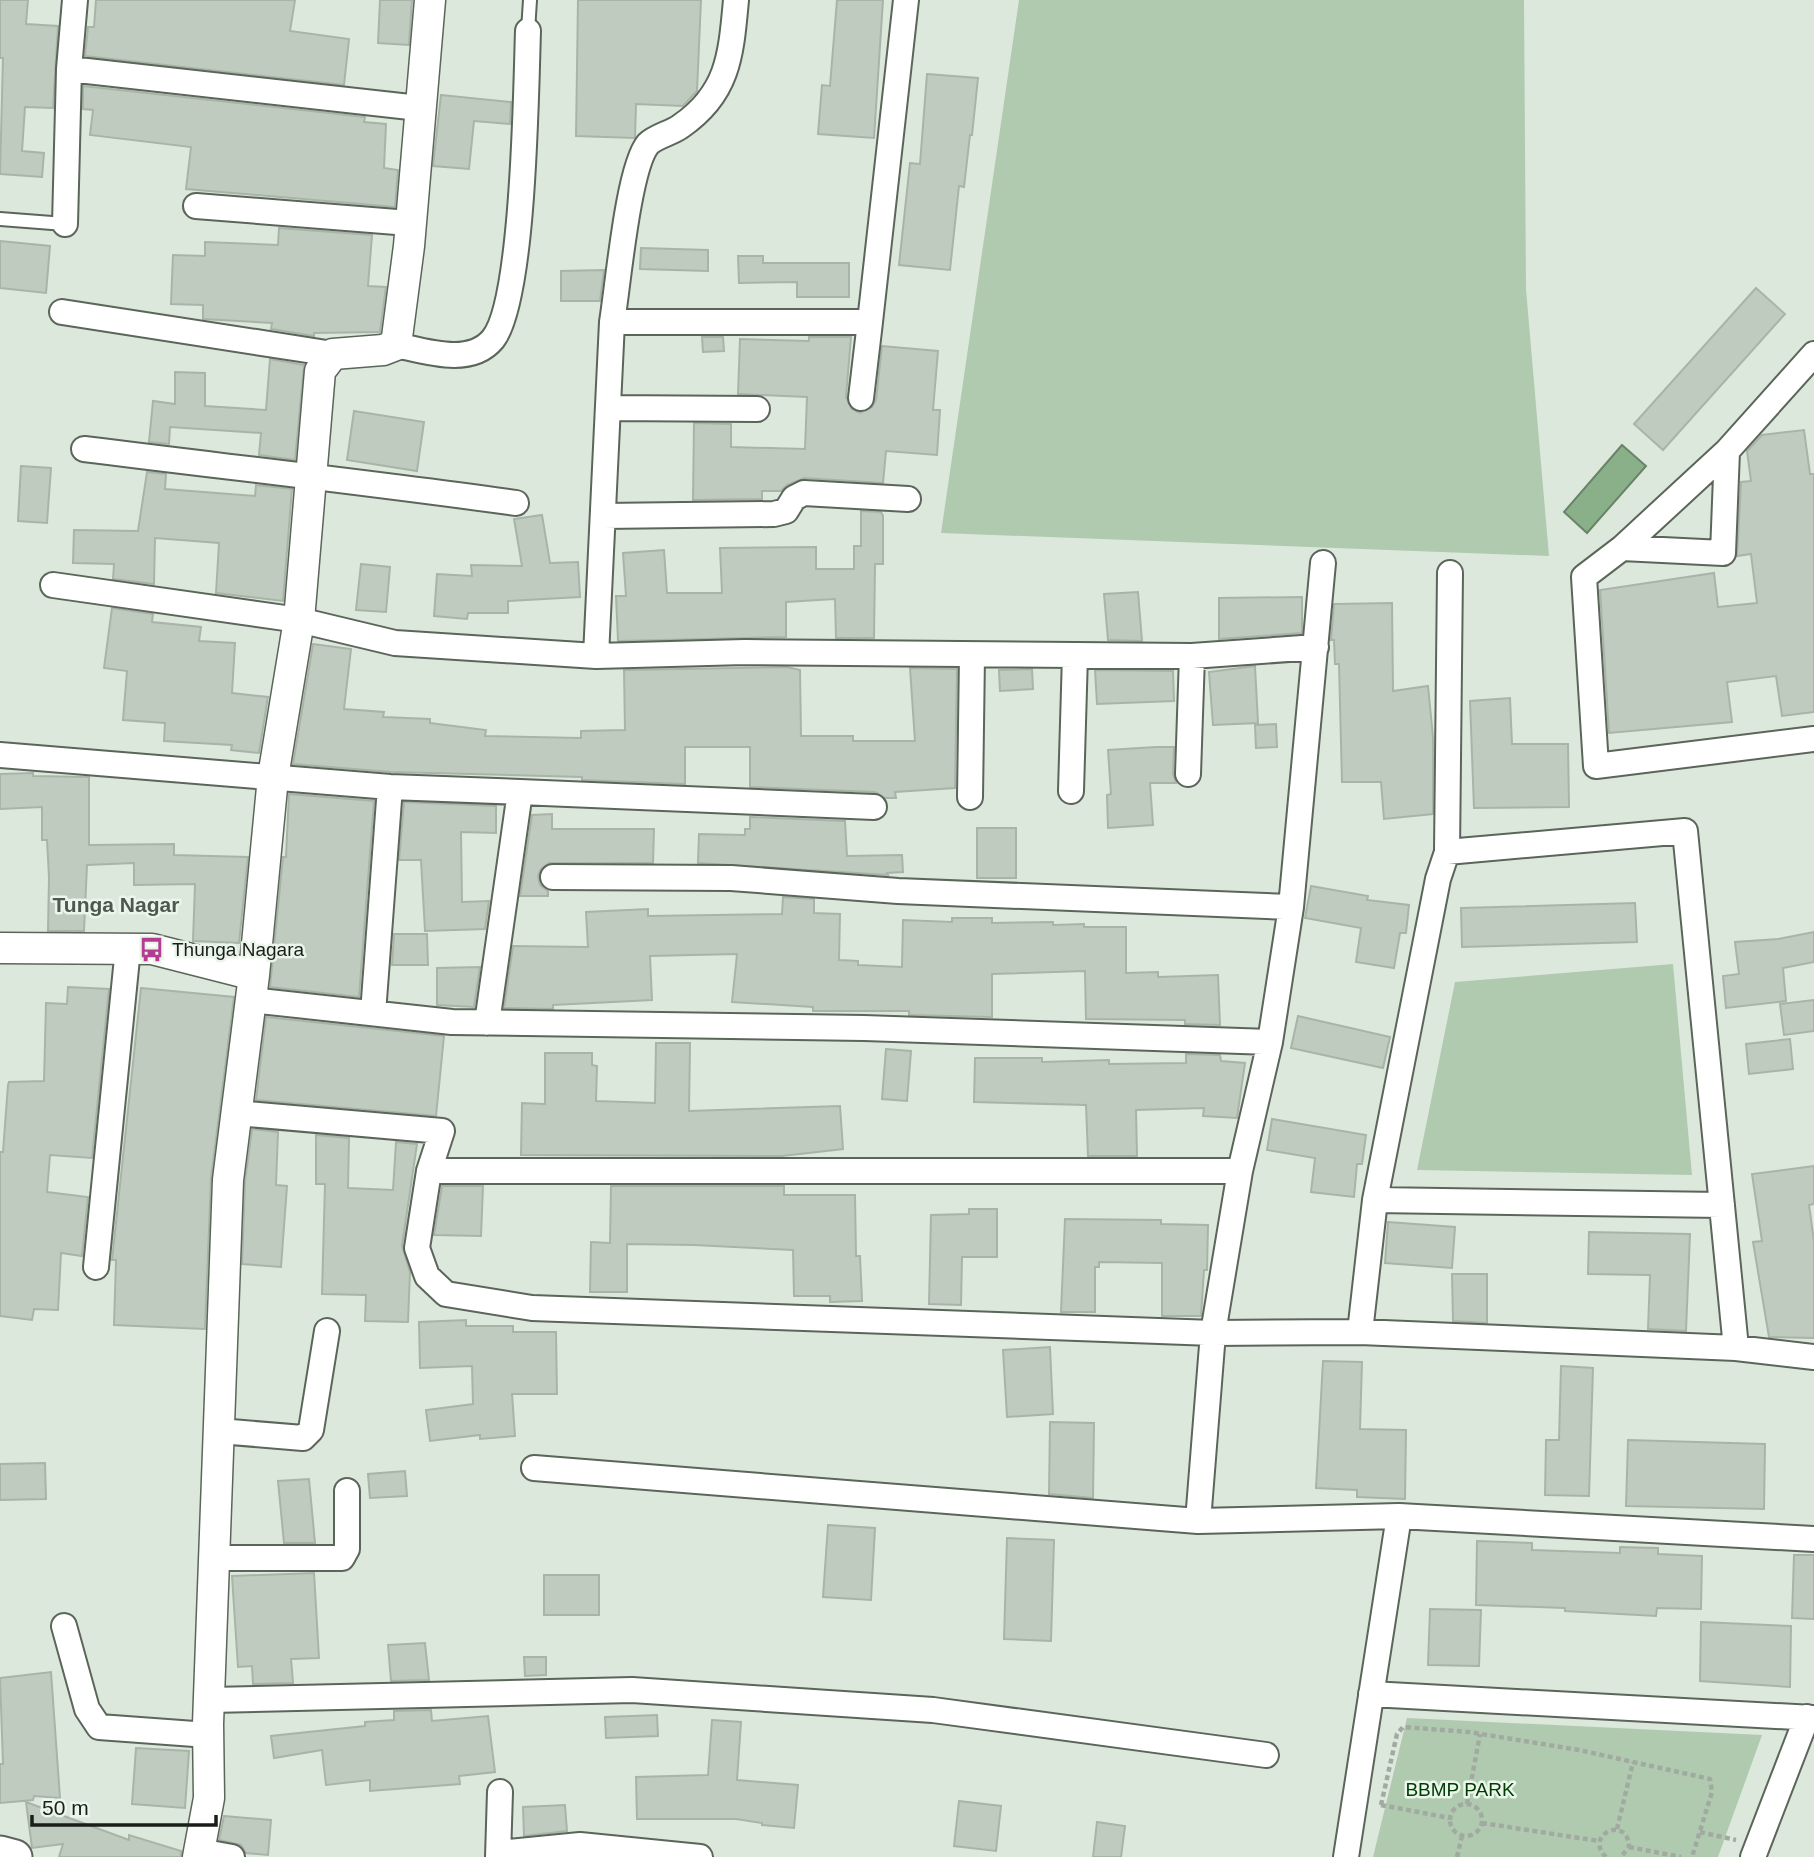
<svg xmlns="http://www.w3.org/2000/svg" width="1814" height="1857" font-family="Helvetica,sans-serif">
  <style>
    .green { fill: #b0caaf }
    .water { fill: #8ab089; stroke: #688467; stroke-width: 2 }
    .building { fill: #c0cbbf; stroke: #a9b4a8; stroke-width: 2 }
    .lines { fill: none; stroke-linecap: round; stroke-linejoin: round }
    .service-casing { stroke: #5b655a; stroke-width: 16 }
    .minor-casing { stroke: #5b655a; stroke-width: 28 }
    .tertiary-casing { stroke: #5b655a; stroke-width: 33 }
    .secondary-casing { stroke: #5b655a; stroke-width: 37 }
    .path { stroke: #a1aaa0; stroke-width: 4.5; stroke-dasharray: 5 3.5; stroke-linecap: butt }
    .service { stroke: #fff; stroke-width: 12 }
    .minor { stroke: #fff; stroke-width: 24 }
    .tertiary { stroke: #fff; stroke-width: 30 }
    .secondary { stroke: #fff; stroke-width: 33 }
    .labels { text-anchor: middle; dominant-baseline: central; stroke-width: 5; stroke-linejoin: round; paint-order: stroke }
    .poi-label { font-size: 19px; fill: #1a1e19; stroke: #eaf6e9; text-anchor: start }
    .park-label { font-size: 19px; fill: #003a04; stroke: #eaf6e9 }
    .neighbourhood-label { font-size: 21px; font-weight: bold; fill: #4e584e; stroke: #eaf6e9 }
  </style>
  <rect width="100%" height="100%" fill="#dde8dc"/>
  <path class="green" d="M1019 0H1524L1526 289 1549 556 941 533Z
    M1673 964 1692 1175 1417 1170 1455 982Z
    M1407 1718 1762 1735 1718 1857H1373Z"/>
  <path class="water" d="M1622 445 1646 466 1587 533 1564 512Z"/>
  <path class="building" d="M0 0H28L26 24 58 26 53 108 25 107 22 151 44 153 42 177 0 174 3 58H0Z
    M96 0H295L290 31 349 39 344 85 85 56 88 27H94Z
    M380 0H412L409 45 378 43Z
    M578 0H701L697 91 683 106 636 104 635 138 576 136Z
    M837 0H883L874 138 818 134 822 85 830 86Z
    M927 74 978 78 972 135H970L964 187 959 186 950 270 899 265 910 163 920 164Z
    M83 86 365 117 364 122 386 124 384 168 398 170 395 207 186 189 191 147 90 135 93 110 83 109Z
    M441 95 511 102 510 124 474 121 469 169 433 166Z
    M279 228 372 235 368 286 386 287 380 332 314 333V336L271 329 272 323 203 319V305L171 304 173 255 205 256V242L278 245Z
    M0 241 50 246 46 293 0 288Z
    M641 248 708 250V271L640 269Z
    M738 256H763V263H849V297H797V282L739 283Z
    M604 270 600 301H561V271Z
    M1756 288 1785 314 1663 450 1634 424Z
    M702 337H723L724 351 703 352Z
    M809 337H851L846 397 852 409 860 413 872 407 876 400 882 346 938 351 933 410H940L937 455 886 451 883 483 804 478 787 485 781 491H762V499L693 500 694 423 731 424V447L805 449 807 397 738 394 740 339 809 341Z
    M270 359 304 365 295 460 259 455 261 433 170 427 169 444 149 442 153 401 175 404V372L205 373V406L266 410Z
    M354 411 424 422 417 471 347 460Z
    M1804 430 1810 474H1814V712L1782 716 1776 676 1727 682 1732 722 1609 733 1600 590 1714 573 1718 607 1757 603 1751 554 1737 556 1741 482 1751 481 1747 451 1762 435Z
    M21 466 51 468 47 523 18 521Z
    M147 472 166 474 165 489 255 496 256 485 292 489 283 601 216 593 219 543 155 538 154 584 113 579 114 564 73 563 74 530 138 531Z
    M861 511 881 512 883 516V564H875L874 638H836L835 599 786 602V637L618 641 616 596H626L623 553 664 550 667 593H722L720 548 816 547V569H854V546H861Z
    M542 515 550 563 578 562 580 597 508 601V613H468L467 619 434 616 437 574 472 576 471 565 522 566 514 519Z
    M361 564 390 567 386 612 356 610Z
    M1138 592 1142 641 1108 640 1104 594Z
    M1302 597V633L1219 639V598Z
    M1392 603 1393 691 1428 686 1433 737V814L1384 819 1381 782H1342L1339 664H1335L1334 640H1331L1334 604Z
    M112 608 153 614 152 622 201 627 199 641 235 643 232 693 268 697 259 753 231 750 232 745 164 741 165 723 123 720 127 671 104 668Z
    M313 644 351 649 344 709 384 712 383 717 430 719V723L486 730 485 736 581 738V731L625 730 624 670 787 667 800 670 801 736H853V741H915L910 668 957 669 955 788 895 792 896 798H885L875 792 750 787V747H685V784L582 780V777L391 772 293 764Z
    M1255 666 1258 723 1213 725 1209 672Z
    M1032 669 1033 689 1000 691 999 670Z
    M1095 670 1173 671 1174 701 1097 704Z
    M1510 698 1512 744H1568L1569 807 1474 808 1470 701Z
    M1276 724 1277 747 1256 748 1255 725Z
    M1156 747H1174L1173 774 1176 783H1150L1153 825 1108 828 1107 795 1111 794 1108 750Z
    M33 773V776L89 777V845L174 844V855L248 857 239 943 193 941 195 884 134 885V863L87 865 84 931H48L49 877 47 840H42V807L0 809V774Z
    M289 794 374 801 359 997 270 987 283 857H286Z
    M404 802 496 806V833L461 832 462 902 489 901 485 929 425 931 421 860H399Z
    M552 814V829H654L653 863H549L541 869 538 876 540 885 548 891V896H520L532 815Z
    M750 817 845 821 847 856 902 855 903 872 887 873 888 875 698 863 699 834 745 835V829H750Z
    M977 828H1016V878H977Z
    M1311 886 1368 896 1367 900 1409 905 1406 933H1400L1394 968 1356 962 1361 928 1305 918Z
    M783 897 814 899V913L840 914 839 960 858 961V965L902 967 903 920 952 922V918H992V923L1053 922V925L1084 924V927H1126V973L1158 972V977L1218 975 1220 1025 1185 1024V1020L1086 1019 1085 971 992 974V1017L909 1015V1011H813V1007L732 1002 737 954 650 956 652 1000 553 1005V1009L504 1008 513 946 588 947 586 912 648 909V916L782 914Z
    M1635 903 1637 942 1462 947 1461 908Z
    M1814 932V962L1783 968 1786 1001 1726 1008 1723 976 1739 974 1735 942 1778 939Z
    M394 934H427L428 965H392Z
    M480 967 474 1007 437 1005V968Z
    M68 987 109 989 92 1158 50 1155 47 1192 88 1197 82 1256 61 1253 58 1310 34 1309 32 1320 0 1316V1152H3L8 1085 9 1082 44 1081 46 1003 67 1004Z
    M141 988 234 997 211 1178 205 1329 114 1325 116 1260H112Z
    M1814 1000V1031L1784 1035 1780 1004Z
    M1298 1016 1390 1037 1383 1068 1291 1048Z
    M266 1017 444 1036 436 1116 256 1100Z
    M1790 1039 1793 1069 1749 1074 1746 1044Z
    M656 1043H690L689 1111 840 1106 843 1149 782 1156 521 1155 522 1103 545 1104V1053H592V1065L597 1066 596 1101 655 1103Z
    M886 1049 911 1051 907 1101 882 1099Z
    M1186 1054 1220 1055 1221 1061 1245 1063 1237 1118 1203 1116 1204 1108 1136 1110 1137 1156H1088L1086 1105 974 1102 975 1058H1042V1062L1109 1060V1064L1186 1063Z
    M1272 1119 1366 1135 1362 1164H1357L1354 1197 1311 1192 1315 1158 1267 1150Z
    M252 1129 278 1132 276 1185 287 1186 281 1267 242 1264 245 1181Z
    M316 1135 349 1138 348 1188 393 1190 396 1142 417 1144 402 1246 410 1272 408 1322 365 1321 366 1295 322 1294 325 1184H316Z
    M1814 1166V1204L1809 1205 1814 1241V1338L1769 1337 1753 1242 1762 1241 1752 1174Z
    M442 1186H483L481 1236 434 1235Z
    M611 1186H784V1195H855L856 1256H860L862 1301 830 1302V1296H794L793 1250 694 1245 627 1244V1292H590L591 1242 610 1243Z
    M969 1209H997V1257H962L961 1305 929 1304 931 1215 969 1214Z
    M1065 1219 1161 1220V1224L1208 1225 1207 1270H1204L1201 1316H1162V1263L1099 1262V1267H1095V1312H1061Z
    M1388 1222 1455 1227 1452 1268 1385 1263Z
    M1589 1232 1690 1234 1686 1331 1648 1329 1650 1275 1588 1274Z
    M1452 1274H1487V1323L1453 1321Z
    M466 1320V1326H513V1332H556L557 1394H512L515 1436 480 1439V1435L430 1441 426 1410 473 1404 472 1366 420 1368 419 1322Z
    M1050 1347 1053 1414 1007 1417 1003 1350Z
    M1323 1361 1362 1362 1360 1429 1406 1430 1405 1499 1357 1497V1490L1316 1488Z
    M1561 1366 1593 1368 1589 1496 1545 1495 1546 1440H1559Z
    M1050 1422 1094 1423 1093 1498 1049 1494Z
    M1628 1440 1765 1444 1764 1509 1626 1506Z
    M45 1463 46 1499 0 1500V1464Z
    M405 1471 407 1496 370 1498 368 1474Z
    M309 1479 315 1543H284L278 1481Z
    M828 1525 875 1528 871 1600 823 1597Z
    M1007 1538 1054 1540 1051 1641 1004 1639Z
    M1477 1541 1532 1543V1550L1620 1553V1547L1658 1548V1554L1702 1556 1701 1609 1657 1608 1656 1616 1565 1611V1608L1476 1605Z
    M1794 1555H1814V1619L1792 1618Z
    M314 1573 319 1658 291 1659 293 1683 253 1684 252 1666 238 1667 232 1576Z
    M544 1575H599V1615H544Z
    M1430 1609 1481 1610 1479 1666 1428 1665Z
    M1701 1622 1791 1626 1790 1687 1700 1681Z
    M425 1643 429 1680 391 1681 388 1645Z
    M524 1657H546V1675L525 1676Z
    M51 1672 60 1798 34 1796 33 1800 0 1803V1764H3L0 1678Z
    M431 1710 432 1721 488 1716 495 1772 459 1776 460 1784 370 1791V1780L326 1785 322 1750 274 1758 271 1736 365 1726V1722L394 1720V1711Z
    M657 1715 658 1736 606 1738 605 1717Z
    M712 1720 741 1722 737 1780 798 1785 794 1828 762 1825V1823L736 1819H637L636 1777 708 1775Z
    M136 1748 189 1751 185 1808 132 1804Z
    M959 1801 1001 1806 996 1851 954 1846Z
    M26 1802 129 1840V1835L181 1851V1857H59L63 1844 32 1848Z
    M565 1805 567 1831 524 1836 523 1807Z
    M224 1816 271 1820 268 1855 246 1853 241 1845 219 1840Z
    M1097 1822 1125 1826 1121 1857H1093Z"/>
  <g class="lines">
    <defs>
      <path id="service" d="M528 31 530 0
        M0 219 65 224"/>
      <path id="minor" d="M75 0 69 69 419 108
        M196 206 409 223
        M65 224 69 69
        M62 312 333 354
        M612 322C618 286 628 168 648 144 656 136 672 133 681 126 729 93 731 54 736 0
        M396 345C425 351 470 367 493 339 524 300 526 88 528 31
        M1814 354 1727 451 1622 548 1584 577 1596 766 1814 739
        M861 398 870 322
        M608 408 757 409
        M84 449C228 467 372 483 516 503
        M603 516 774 514 786 511 794 498 804 493 908 499
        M1622 548 1723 553 1727 451
        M53 585 299 620 395 643 596 656 745 652 1192 656 1316 647
        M596 656 612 322H870L906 0
        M0 755 390 787 520 792 487 1023
        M1188 774 1192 656
        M1071 791 1075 655
        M520 792 874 807
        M970 797 972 655
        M1447 852 1685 831 1736 1348
        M553 877 731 878 898 891 1291 907
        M251 1000 452 1022 864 1028 1270 1042
        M373 1013 390 787
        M236 1113 442 1131 429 1171 417 1248 427 1276 446 1294 532 1308 1213 1333 1360 1332 1736 1348 1814 1357
        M429 1171H1240
        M1375 1200 1722 1205
        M96 1267 128 948
        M1360 1332 1375 1200 1438 879 1447 852 1450 573
        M219 1431 303 1438 311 1430 327 1331
        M534 1468 1198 1521 1399 1516 1814 1539
        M1198 1521 1213 1333 1240 1171 1270 1042 1291 907 1323 563
        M215 1558H342L347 1549V1491
        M64 1626 87 1709 99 1727 208 1735
        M1371 1694 1814 1718
        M210 1700 632 1690 933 1710 1266 1755
        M199 1851 232 1857
        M499 1853 580 1845 700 1857
        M498 1857 500 1792
        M1346 1857 1399 1516
        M1753 1857 1807 1717"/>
      <path id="tertiary" d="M0 948 152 949 254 975
        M198 1857 209 1798 208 1724 228 1180 254 975 273 777 299 620 320 371 333 354 383 350 396 345 409 246 430 0"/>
      <path id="secondary" d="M0 1853 15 1857"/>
    </defs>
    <use href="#service" class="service-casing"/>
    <use href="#minor" class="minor-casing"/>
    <use href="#tertiary" class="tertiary-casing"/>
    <use href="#secondary" class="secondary-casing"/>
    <path class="path" d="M1450 1820a16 16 0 1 1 32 0a16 16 0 1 1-32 0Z
      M1467 1804 1480 1734
      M1381 1805 1397 1734 1403 1727 1469 1732 1579 1750 1710 1779 1712 1792 1692 1857
      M1381 1805 1450 1818
      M1482 1823 1599 1841
      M1617 1829 1633 1762
      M1700 1832 1736 1840
      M1629 1847 1681 1857
      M1457 1857 1462 1836
      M1606 1857C1583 1835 1628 1814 1629 1847L1621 1857"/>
    <use href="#service" class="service"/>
    <use href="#minor" class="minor"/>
    <use href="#tertiary" class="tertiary"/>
    <use href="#secondary" class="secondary"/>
  </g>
  <defs>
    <symbol id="bus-bare" viewBox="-9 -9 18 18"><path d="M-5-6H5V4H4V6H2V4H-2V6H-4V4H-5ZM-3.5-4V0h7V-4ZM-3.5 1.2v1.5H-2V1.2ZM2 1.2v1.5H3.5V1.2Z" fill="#b43d93" stroke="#eaf6e9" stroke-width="2.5" paint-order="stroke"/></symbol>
  </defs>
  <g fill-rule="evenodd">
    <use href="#bus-bare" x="134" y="932" width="35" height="35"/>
  </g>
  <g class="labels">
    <g class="poi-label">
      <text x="172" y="949">Thunga Nagara</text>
    </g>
    <g class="park-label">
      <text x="1460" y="1789">BBMP PARK</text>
    </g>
    <g class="neighbourhood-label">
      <text x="116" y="904">Tunga Nagar</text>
    </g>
  </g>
  <path d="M32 1815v10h184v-10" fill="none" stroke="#1a1e19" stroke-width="3.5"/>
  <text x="42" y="1815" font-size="21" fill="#1a1e19" stroke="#eaf6e9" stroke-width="5" paint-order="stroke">50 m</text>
</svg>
